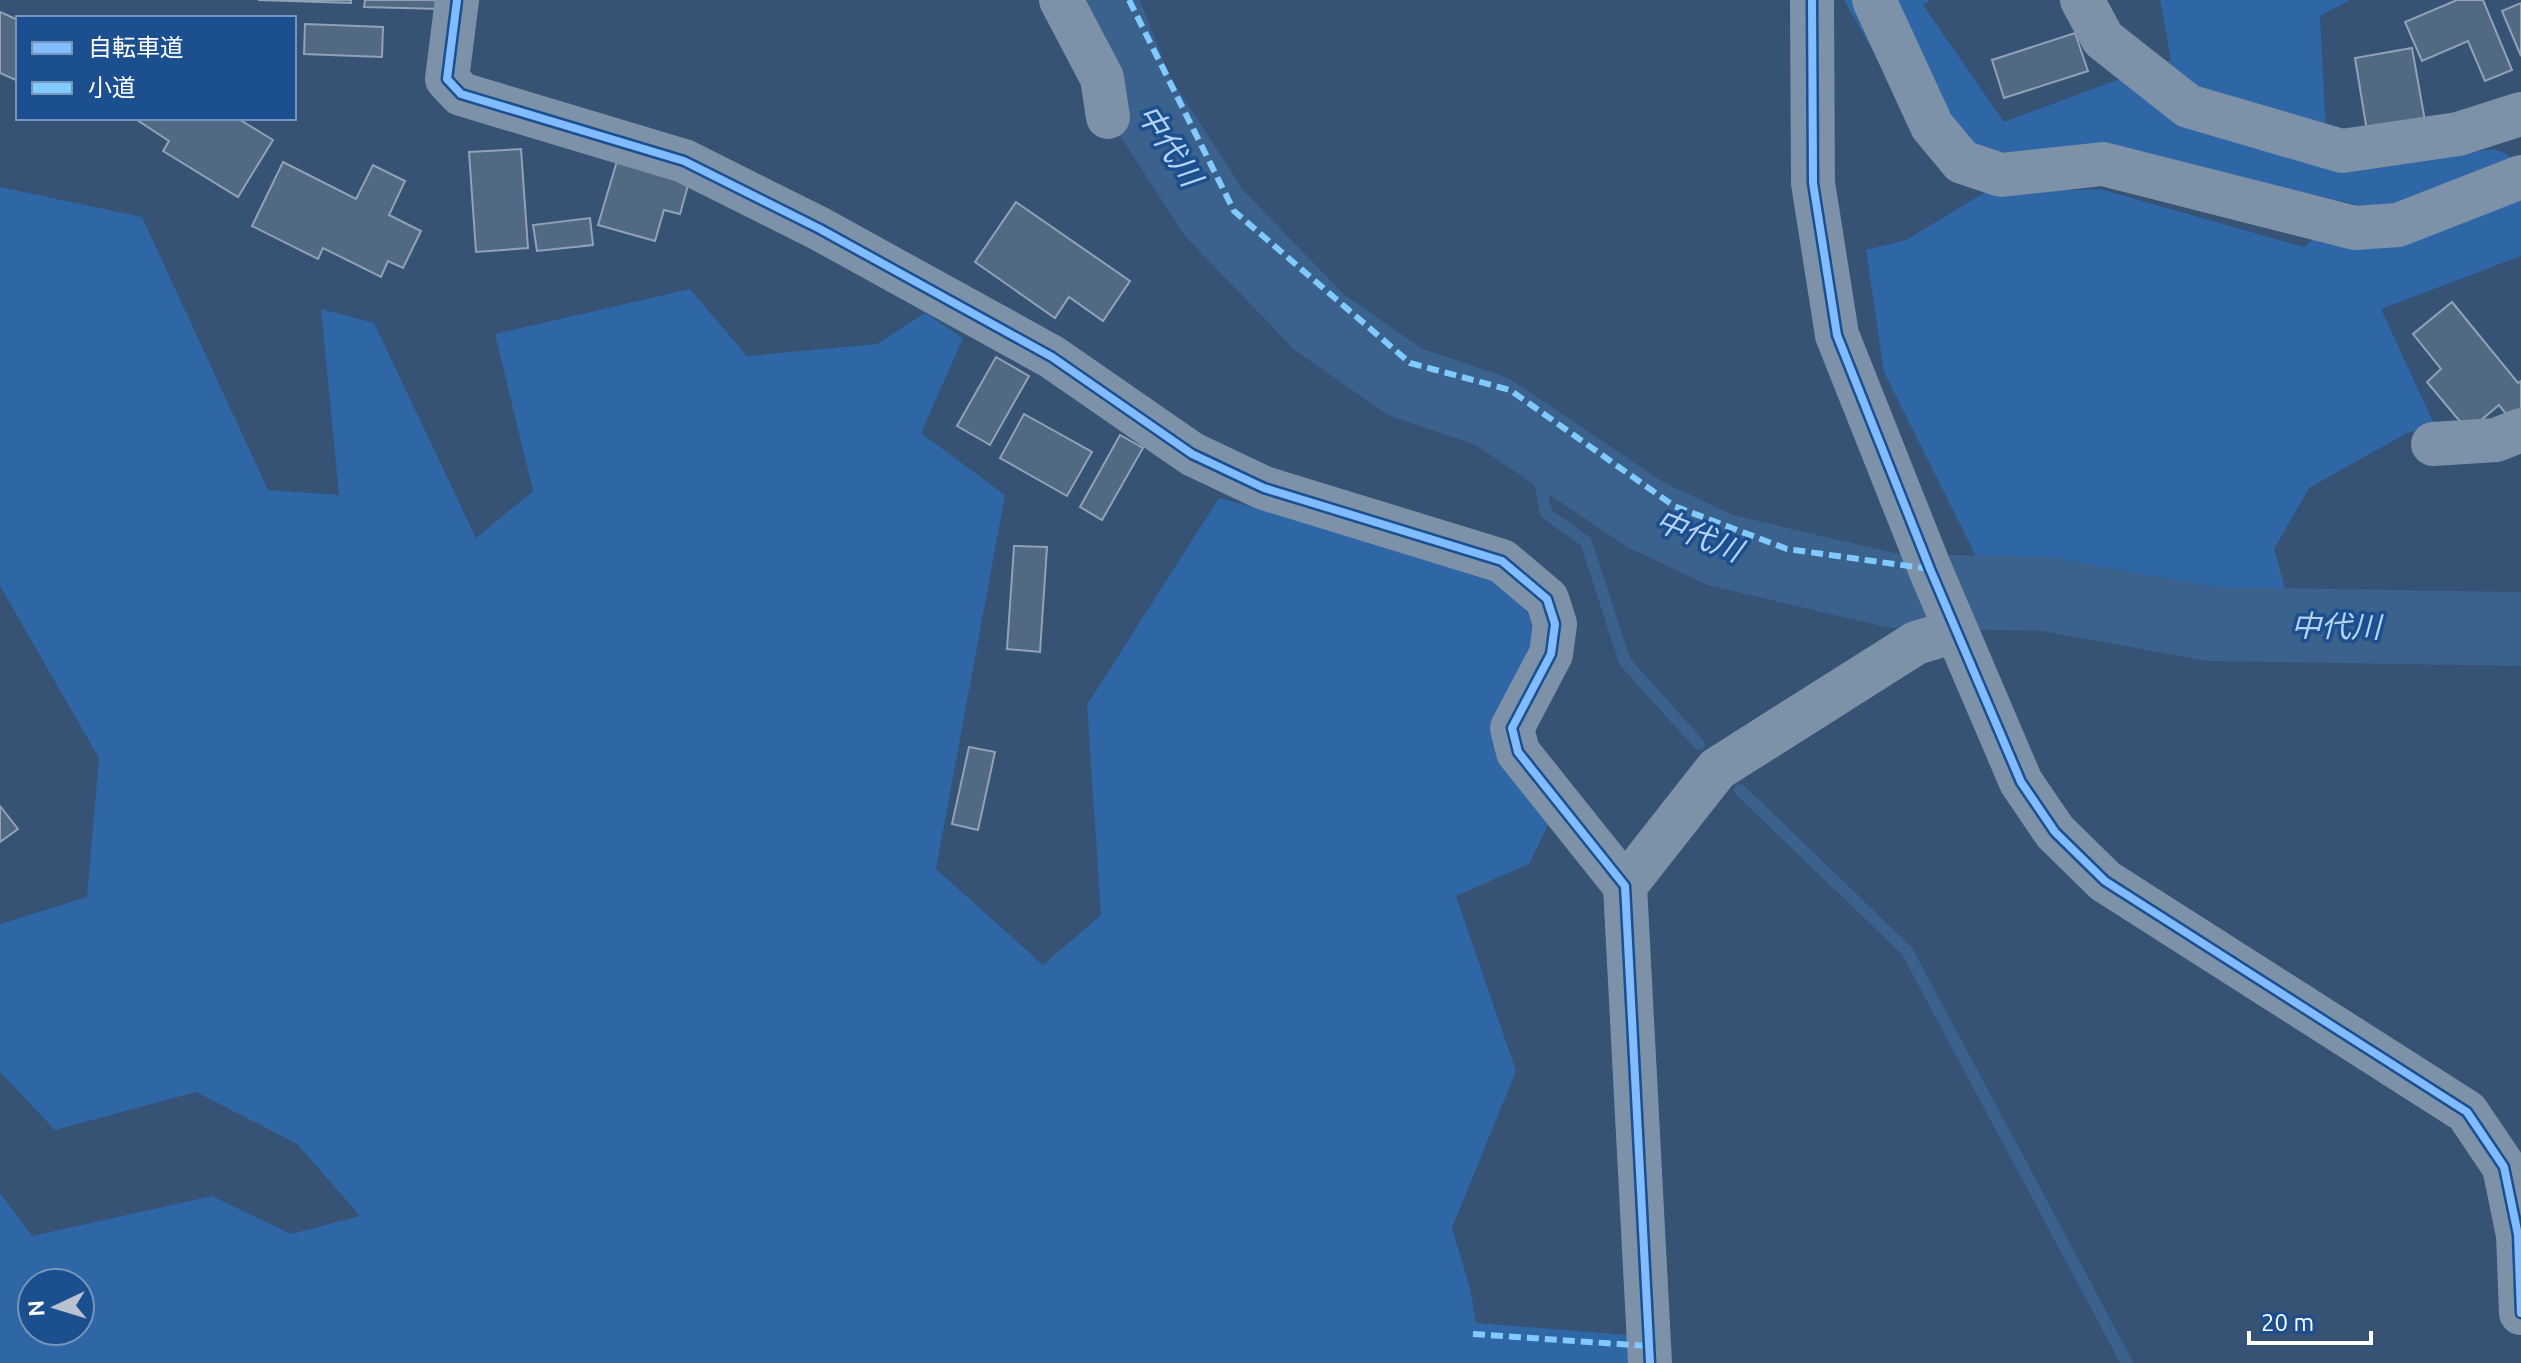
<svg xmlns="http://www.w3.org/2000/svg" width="2521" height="1363" viewBox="0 0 2521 1363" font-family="Ubuntu,'Noto Sans JP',sans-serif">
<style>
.green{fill:#2f66a5;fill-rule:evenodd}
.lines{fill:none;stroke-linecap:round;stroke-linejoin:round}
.stream{stroke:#3b618d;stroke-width:12}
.river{stroke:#3b618d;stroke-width:74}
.building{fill:#526984;stroke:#92a2b6;stroke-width:2}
.minor{stroke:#7d92a8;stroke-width:44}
.quiet{stroke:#80caff;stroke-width:6;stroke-dasharray:12 6;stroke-linecap:butt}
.cycleway-casing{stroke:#1b4f8f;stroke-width:13}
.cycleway{stroke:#80bcff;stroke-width:8}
.labels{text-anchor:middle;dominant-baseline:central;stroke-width:7;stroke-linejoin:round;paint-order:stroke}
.water-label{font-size:30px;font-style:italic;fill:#b5d3f5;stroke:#1b4f8f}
</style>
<rect width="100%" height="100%" fill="#365274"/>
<path class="green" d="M1844,0H1930L1923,5L2004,122L2171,60L2160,0H2350L2320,16L2326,132L2365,165L2495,149L2521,162V256L2381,309L2435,426L2407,433L2309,488L2274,549L2289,602L1978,560L1884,372L1866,250L1906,240L1984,193L2100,189L2304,247L2354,204L2122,152L1939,168Z
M0,187L142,217L268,490L339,495L321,309L374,323L476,538L533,491L495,334L690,289L747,356L877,344L925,313L963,338L921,433L1005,495L936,869L1043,965L1101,915L1087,705L1219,498L1513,579L1541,645L1493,737L1551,819L1529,864L1456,896L1516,1071L1452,1228L1470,1288L1476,1323L1628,1335L1630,1363H0V1193L32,1236L212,1196L291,1234L360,1216L297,1144L196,1092L55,1130L0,1072V924L87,897L99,758L0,586ZM32,1283H80V1331H32Z"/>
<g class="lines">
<path class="stream" d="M1532,440L1546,513L1586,542L1625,662L1699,744
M1740,790L1907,951L2127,1363"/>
<path class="river" d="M1100,0L1137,94L1214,213L1319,322L1405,382L1491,411L1646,515L1720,550L1894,591L2046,594L2210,624L2521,629"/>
</g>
<path class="building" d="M258,0H351V3Z
M365,0H440V9L364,7Z
M2457,0H2483L2512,70L2485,81L2468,41L2422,61L2405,22Z
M2521,3V56L2502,11Z
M0,12L18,20V81L0,73Z
M305,24L383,27L382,57L304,54Z
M2075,33L2088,71L2004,98L1992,60Z
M2412,48L2425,121L2367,131L2355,58Z
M134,118H237L273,140L238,197L163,151L169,141Z
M521,149L528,248L476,252L469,152Z
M617,161L689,182L680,214L664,210L655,241L598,225Z
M283,162L356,199L373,165L405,181L389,215L421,231L403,268L388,261L381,277L323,248L318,259L252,226Z
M1016,202L1130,281L1103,321L1069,297L1055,318L975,262Z
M590,218L593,245L537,251L533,225Z
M2452,302L2518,383L2521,381V411L2510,419L2499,405L2468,431L2427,382L2441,369L2413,334Z
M996,357L1029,376L990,445L957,426Z
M1024,414L1092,452L1067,496L1000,458Z
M1120,435L1143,448L1102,520L1080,507Z
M1014,546L1047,547L1040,652L1007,649Z
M969,747L995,752L978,830L952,824Z
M0,806L18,829L0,842Z"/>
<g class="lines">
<path class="minor" d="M457,0L447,79L461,94L684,161L820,229L1052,357L1192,454L1264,488L1502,561L1547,599L1555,624L1551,654L1512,728L1518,752L1625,886L1650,1363
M1061,0L1102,78L1108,117
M1812,0L1813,183L1837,335L1930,569L2021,782L2055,832L2105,881L2467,1112L2504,1167L2518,1235L2521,1313
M1874,0L1932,126L1962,162L2001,175L2103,164L2355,228L2398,225L2521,177
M2082,0L2103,39L2188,106L2342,151L2458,134L2521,114
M2433,444L2496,440L2521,430
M1625,886L1717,769L1916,643L1956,631"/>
<path class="quiet" d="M1129,0L1234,211L1410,363L1510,390L1674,506L1787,549L1930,569
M1473,1334L1648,1346"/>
<g class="cycleway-casing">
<path id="cycleway" d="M457,0L447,79L461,94L684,161L820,229L1052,357L1192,454L1264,488L1502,561L1547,599L1555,624L1551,654L1512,728L1518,752L1625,886L1650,1363
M1812,0L1813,183L1837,335L1930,569L2021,782L2055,832L2105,881L2467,1112L2504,1167L2518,1235L2521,1313"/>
</g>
<use href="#cycleway" class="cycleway"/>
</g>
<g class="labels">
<g class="water-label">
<text transform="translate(1170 145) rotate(57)">中代川</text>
<text transform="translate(1699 535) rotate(22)">中代川</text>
<text transform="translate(2336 626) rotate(1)">中代川</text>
</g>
</g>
<rect x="16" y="16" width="280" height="104" fill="#1b4f8f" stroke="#7695bc" stroke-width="2"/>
<rect x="32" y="42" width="40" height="12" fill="#80bcff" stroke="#7695bc" stroke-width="2"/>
<text x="88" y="56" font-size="24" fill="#ffffff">自転車道</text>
<rect x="32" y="82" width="40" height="12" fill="#80caff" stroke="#7695bc" stroke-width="2"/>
<text x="88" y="96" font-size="24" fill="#ffffff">小道</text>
<g transform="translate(56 1307) rotate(266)"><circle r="38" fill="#1b4f8f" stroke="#7695bc" stroke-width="2"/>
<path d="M0-6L14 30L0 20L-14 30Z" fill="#b9c2ce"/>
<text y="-12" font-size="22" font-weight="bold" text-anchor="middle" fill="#ffffff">N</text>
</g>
<path d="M2249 1331v12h122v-12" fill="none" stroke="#ffffff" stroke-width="4"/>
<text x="2261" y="1331" font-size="24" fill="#ffffff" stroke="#1b4f8f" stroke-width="6" paint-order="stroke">20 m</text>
</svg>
